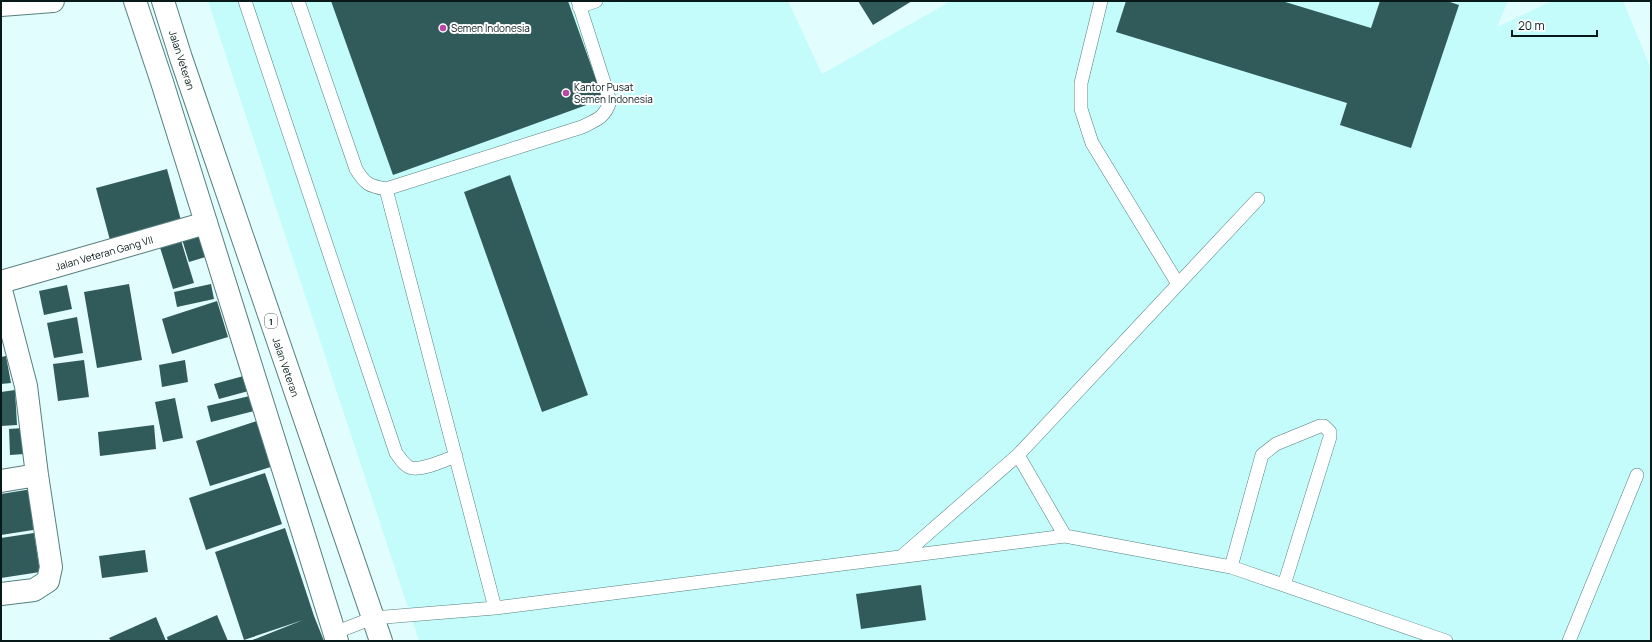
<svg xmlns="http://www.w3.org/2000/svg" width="1652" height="642" viewBox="0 0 1652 642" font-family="Manrope,sans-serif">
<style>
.built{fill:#c3fcfa}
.building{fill:#315a5a}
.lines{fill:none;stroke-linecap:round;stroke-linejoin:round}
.service-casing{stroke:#557f7e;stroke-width:14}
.minor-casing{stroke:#557f7e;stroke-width:24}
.trunk-casing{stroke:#557f7e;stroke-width:24}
.service{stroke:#fff;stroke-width:13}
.minor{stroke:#fff;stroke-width:22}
.trunk{stroke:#fff;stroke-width:22}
.poi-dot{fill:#b748a5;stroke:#fff;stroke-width:1.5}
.labels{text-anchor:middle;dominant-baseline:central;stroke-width:4;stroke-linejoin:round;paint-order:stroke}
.shield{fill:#fff;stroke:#515e5e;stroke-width:1}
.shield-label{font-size:9px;font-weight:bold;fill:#071919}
.poi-label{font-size:10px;fill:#071919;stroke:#fff;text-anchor:start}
.street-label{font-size:10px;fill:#071919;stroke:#fff}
</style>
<rect width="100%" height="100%" fill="#e2fdfd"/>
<path class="built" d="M208,1H616L617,3L622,1H788L822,74L951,1H1508L1497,27L1552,1H1623L1651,69V641H419Z"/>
<path class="building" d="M331,1H568L603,99L393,175Z
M858,1H912L873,25Z
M1126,1H1282L1371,28L1380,1H1447L1459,5L1411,148L1340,125L1347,103L1116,32Z
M167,169L182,224L111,244L96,188Z
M510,175L588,395L542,412L464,192Z
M205,229L212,255L189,262L181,236Z
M179,234L194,283L173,289L158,241Z
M129,284L142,360L97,368L84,292Z
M211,284L214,299L177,307L174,292Z
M67,285L72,309L44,315L39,291Z
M217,301L228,337L172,354L162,319Z
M77,317L83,353L54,358L47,323Z
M6,356L11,383L1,384V357Z
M84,360L89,397L58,401L53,364Z
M185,360L188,382L162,387L159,365Z
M251,374L256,389L219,399L214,384Z
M15,390L17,425L1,426V392Z
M258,394L262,409L211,422L207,406Z
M175,398L183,438L163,442L155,402Z
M266,418L280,464L210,486L196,441Z
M154,425L156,449L100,456L98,432Z
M23,428L24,454L10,455L9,429Z
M265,473L282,524L206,550L189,498Z
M32,489L33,530L1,535V494Z
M285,528L314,616L324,641H250L303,620L244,640L215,552Z
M34,533L40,572L1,578V538Z
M145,550L148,572L102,578L99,556Z
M921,585L926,620L861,629L856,594Z
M217,615L228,641H168L167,637Z
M156,617L166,641H111L109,638Z"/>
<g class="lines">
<g class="service-casing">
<path id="service" d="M245,1L396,453C400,458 403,464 409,467C419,472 445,460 456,456
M298,1L356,169C365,184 369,186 386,189L582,127C596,120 605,118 610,101L578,1
M1101,1L1081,83V109L1092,143L1178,284
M579,7L596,1
M386,189L495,608
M1018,455L1065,536
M901,557L1018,455L1258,199
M1231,567L1262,455L1276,444L1320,426H1324L1330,432V437L1284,585
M334,633L373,618L495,608L1065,536L1231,567L1446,641
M1569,641L1637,475"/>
</g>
<g class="minor-casing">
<path id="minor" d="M1,5L53,1
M1,282L206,223
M1,290L26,386L37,475L51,567L48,581L34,590L1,594
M1,481L37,475"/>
</g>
<g class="trunk-casing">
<path id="trunk" d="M135,1L162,82L337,641
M163,1L181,58L381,641"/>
</g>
<use href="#service" class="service"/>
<use href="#minor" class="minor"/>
<use href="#trunk" class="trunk"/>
</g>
<g class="poi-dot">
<circle cx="443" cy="28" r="4"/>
<circle cx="566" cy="93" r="4"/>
</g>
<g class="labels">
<rect class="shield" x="265" y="314" width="12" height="14" rx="3"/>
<g class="shield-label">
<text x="271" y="321">1</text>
</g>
<g class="poi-label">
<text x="451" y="28">Semen Indonesia</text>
<text x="574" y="87">Kantor Pusat<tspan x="574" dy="12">Semen Indonesia</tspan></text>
</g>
<g class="street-label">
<text transform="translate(182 60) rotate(72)">Jalan Veteran</text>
<text transform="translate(104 253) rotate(-16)">Jalan Veteran Gang VII</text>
<text transform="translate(286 367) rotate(71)">Jalan Veteran</text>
</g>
</g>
<rect width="1652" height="642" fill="none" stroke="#071919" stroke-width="4"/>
<path d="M1512 30v6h85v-6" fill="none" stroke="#071919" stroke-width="2"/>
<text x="1518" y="30" font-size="12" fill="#071919" stroke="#ffffff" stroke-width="3" paint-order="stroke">20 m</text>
</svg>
